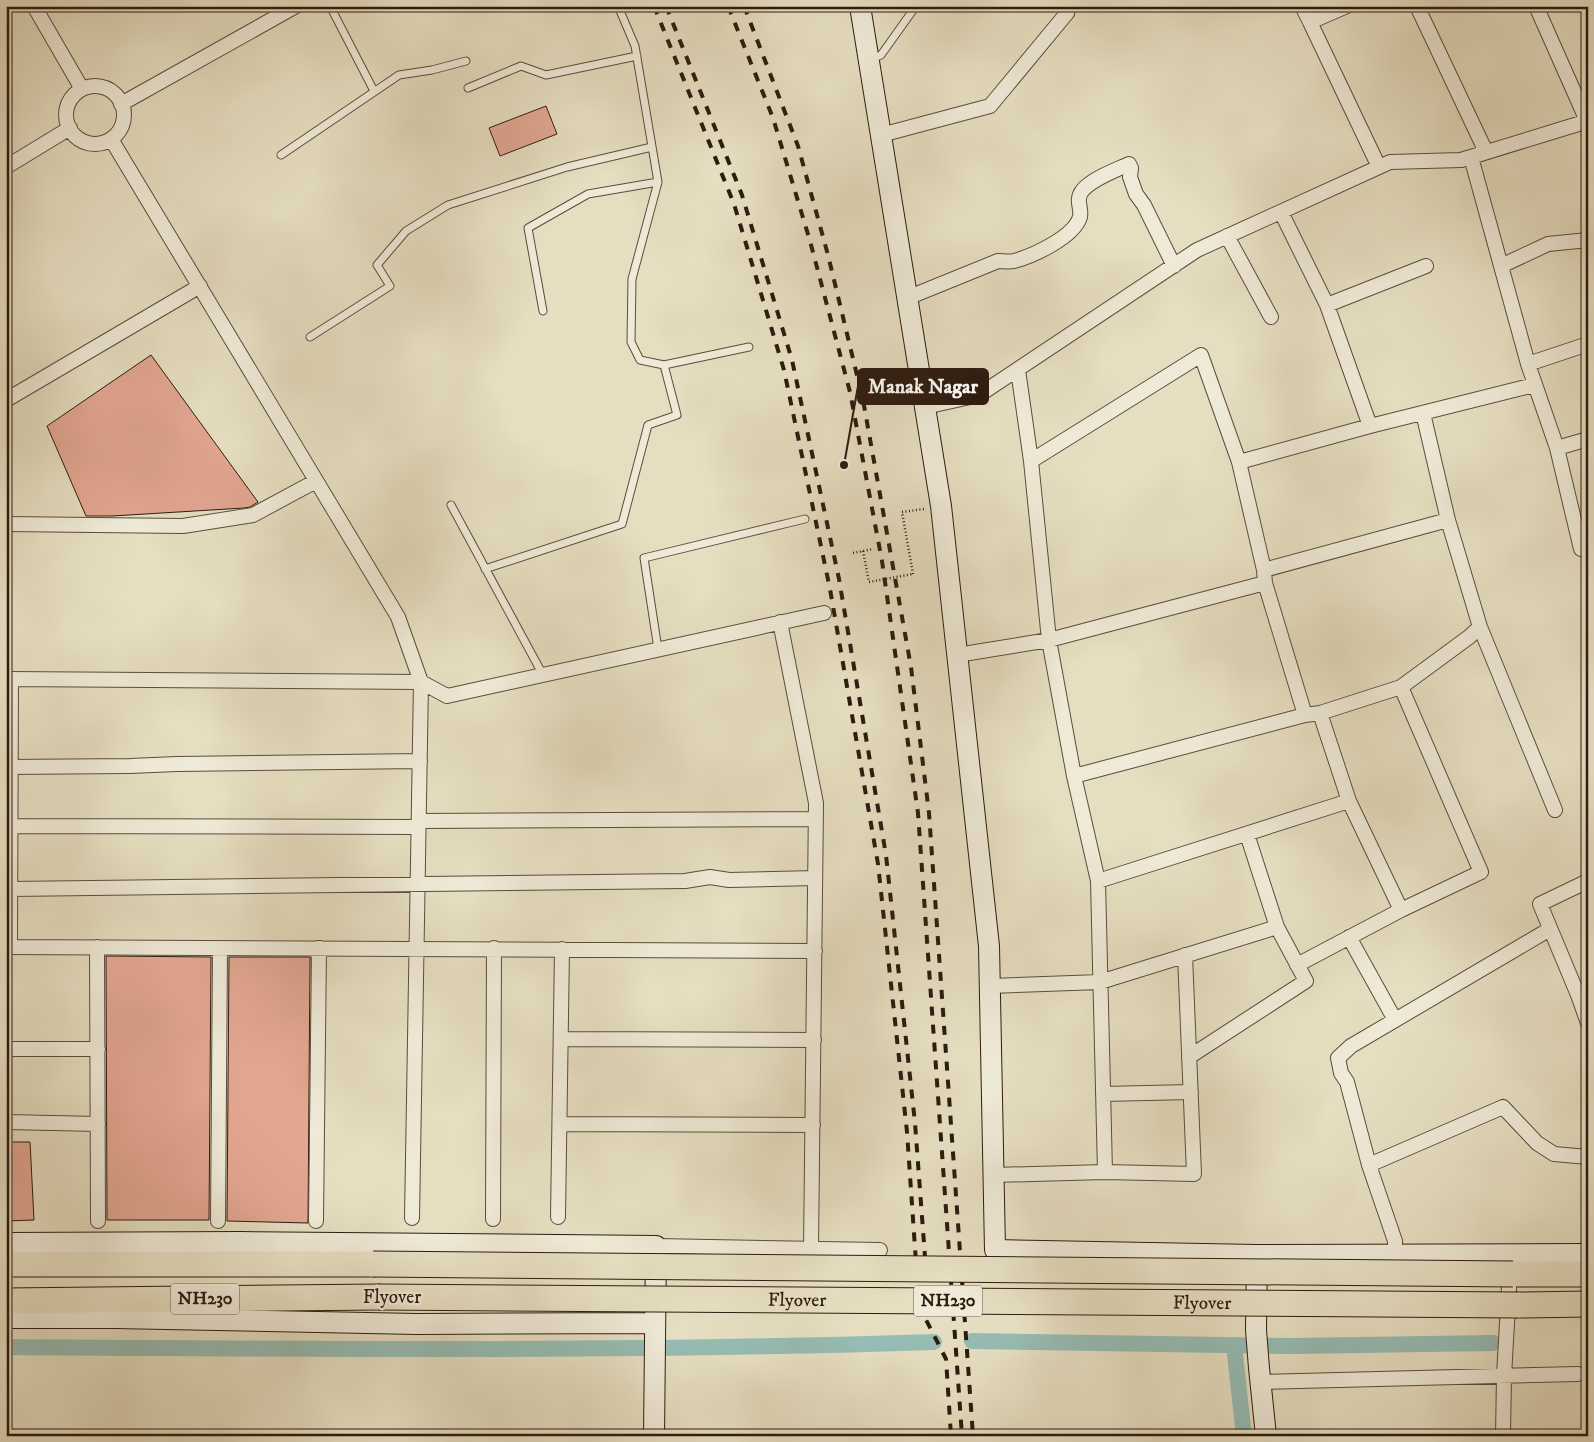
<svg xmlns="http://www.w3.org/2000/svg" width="1594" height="1442" viewBox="0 0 1594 1442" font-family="'IM FELL DW Pica',serif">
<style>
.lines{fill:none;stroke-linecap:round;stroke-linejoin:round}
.canal{stroke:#96bcb3;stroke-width:16}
.building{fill:#e2a691;stroke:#2d1b10}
.lane-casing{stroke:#5b4c3c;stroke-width:9}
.street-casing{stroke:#5b4c3c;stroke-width:16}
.secondary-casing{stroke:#2d1b10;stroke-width:22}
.highway-casing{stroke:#2d1b10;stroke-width:27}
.path{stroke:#2d1b10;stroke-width:2.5;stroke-dasharray:1 2.5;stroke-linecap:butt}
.lane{stroke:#efead7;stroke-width:7}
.street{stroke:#efead7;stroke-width:14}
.secondary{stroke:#efead7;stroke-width:20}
.highway{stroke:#e6dec1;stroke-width:25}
.rail{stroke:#2d1b10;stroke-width:4;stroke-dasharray:9 9;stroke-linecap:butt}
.highway-bridge-casing{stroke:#2d1b10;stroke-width:27;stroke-linecap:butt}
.path-bridge{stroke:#2d1b10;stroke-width:2.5;stroke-dasharray:1 2.5;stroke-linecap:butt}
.highway-bridge{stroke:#e6dec1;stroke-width:25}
.labels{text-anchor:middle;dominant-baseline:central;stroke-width:4.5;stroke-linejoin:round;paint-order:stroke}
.shield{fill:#efead7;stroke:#67594c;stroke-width:1}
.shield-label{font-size:18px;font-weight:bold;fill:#2d1b10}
.street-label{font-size:19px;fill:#2d1b10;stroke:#efead7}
.leader{fill:none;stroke:#2d1b10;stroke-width:2}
.callout-dot{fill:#2d1b10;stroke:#efead7;stroke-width:2}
.callout{fill:#2d1b10;stroke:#2d1b10;stroke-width:2}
.callout-label{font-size:20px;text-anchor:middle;font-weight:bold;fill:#fff}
</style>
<rect width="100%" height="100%" fill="#e6dec1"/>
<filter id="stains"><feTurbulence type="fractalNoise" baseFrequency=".004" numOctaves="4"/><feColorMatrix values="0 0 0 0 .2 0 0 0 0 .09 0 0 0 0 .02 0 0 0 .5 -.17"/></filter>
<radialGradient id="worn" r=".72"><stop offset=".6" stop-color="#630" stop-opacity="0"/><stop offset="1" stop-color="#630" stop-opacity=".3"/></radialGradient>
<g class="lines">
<path class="canal" d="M972,1341L1294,1346L1493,1343
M1234,1345L1244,1436
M6,1347C316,1349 625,1352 934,1342"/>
</g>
<path class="building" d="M546,106L557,134L500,156L489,128Z
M151,355L258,502L250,507L244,508L112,516H86L47,426Z
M106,956L211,957L209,1220H107Z
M229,957H310L308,1223L227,1221Z
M6,1142H30L34,1220L6,1221Z"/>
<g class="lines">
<g class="lane-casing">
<path id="lane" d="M330,6L374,91
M618,6L635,46L658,182L632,279L631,342L640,360L664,365L749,347
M872,59L881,55L916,6
M468,88L521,66L546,75L637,56
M281,155L399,75L432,70L466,61
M543,311L528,228L588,194L658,182
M310,337L390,286L377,265L406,231L448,205L567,167L652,147
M451,505L543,675
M485,569L622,524L648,425L677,415L664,365
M658,649L644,558L805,519"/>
</g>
<g class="street-casing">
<path id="street" d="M34,6L82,89
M1302,6L1310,22
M1347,6L1310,22L1379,167
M1417,6L1486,152
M1536,6L1587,121
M66 115a29 29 0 1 1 58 0a29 29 0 1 1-58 0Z
M121,104L296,6
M881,135L990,106L1067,13L1063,6
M111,139L398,617L421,682L412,1218
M1471,157L1528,364L1588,344
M6,167L70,128
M1281,212L1327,305L1426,266
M1227,236L1271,317
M1501,266L1548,244L1588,240
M907,298L998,261C1003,261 1009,262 1014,261C1033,256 1074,237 1080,217C1082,207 1075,201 1082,191C1091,179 1116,170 1129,164L1131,168L1130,177L1136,194L1144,205L1174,266
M1327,305L1370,426
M1528,364L1557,448L1588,439
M1018,370L1031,461L1049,640L1074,776L1305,715L1320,713L1401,687L1469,637L1480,627L1448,520L1423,413
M6,400L200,286
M925,407L979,395L1197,250L1390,162L1461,160L1588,121
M1557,448L1581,549L1588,546
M1239,462L1370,426L1534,385
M6,524L183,526L253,515L316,481
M1264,570L1448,520
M1265,583L1305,715
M780,622L816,803L811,1249
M1480,627L1555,810
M957,655L1049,640L1265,583L1264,570L1239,462L1201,355L1031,461
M6,679L421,682L447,696L824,613
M6,767L130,766L177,764L420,761
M1074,776L1098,881L1349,801L1320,713
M419,821L816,819
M6,826L419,827
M1098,881L1105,1172
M1588,881L1540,904L1578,995L1588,1023
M10,889L685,881L710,877L729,880L815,878
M1401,910L1481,872L1401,687
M1349,937L1395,1020
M6,947L815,951
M10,947L11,679
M97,947L98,1221
M1297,965L1401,910L1349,801
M989,986L1100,982L1277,927L1247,834
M561,1039L814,1040
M6,1049H98
M1189,1057L1306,981L1277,927
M1103,1094L1191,1092
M6,1122L98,1124
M560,1124L813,1125
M1369,1165L1503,1107L1537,1143L1554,1154L1588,1157
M994,1175L1105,1172L1194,1174L1185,955
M558,1217L562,949
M493,1219L494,948
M218,1221L220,948
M316,1221L319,948
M656,1246L880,1250
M1395,1254V1241L1369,1165L1347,1082L1341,1073L1338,1058L1351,1046L1550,929
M1261,1382L1578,1374
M1503,1436L1504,1376L1510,1270"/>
</g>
<g class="secondary-casing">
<path id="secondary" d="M860,6L941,506L989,946L995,1250L1257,1255L1588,1254
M6,1243L241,1242L656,1246L654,1436
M1257,1257L1256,1330L1259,1368L1266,1436
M6,1318H115L417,1324L655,1323"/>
</g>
<g class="highway-casing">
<path id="highway" d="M6,1264H373
M1513,1274H1588
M6,1301L378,1297
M1518,1305L1588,1304"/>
</g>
<path class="path" d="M863,551L869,582
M853,553L873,549
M913,574L902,512L924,509"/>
<use href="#lane" class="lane"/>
<use href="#street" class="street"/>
<use href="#secondary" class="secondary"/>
<use href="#highway" class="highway"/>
<path class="rail" d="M654,6L734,204L784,370L830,589L878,864L907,1132L919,1306L946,1359L951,1436
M666,6L742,195L792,360L839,579L886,855L915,1123L928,1297
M728,6L773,118L810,241L850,392L882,561L918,813L962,1436
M744,6L798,146L828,255L863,400L911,667L929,813L973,1436"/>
<g class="highway-bridge-casing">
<g id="highway-bridge">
<path d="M373,1264L1513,1274"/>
<path id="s1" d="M378,1297L1518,1305"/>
</g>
</g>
<path class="path-bridge" d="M869,582L913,574"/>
<use href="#highway-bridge" class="highway-bridge"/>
</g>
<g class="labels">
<g class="shield">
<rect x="171" y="1283.5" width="68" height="31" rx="4"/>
<rect x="914" y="1285.5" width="68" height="31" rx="4"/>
</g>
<g class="shield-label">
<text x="205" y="1299">NH230</text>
<text x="948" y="1301">NH230</text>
</g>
<g class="street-label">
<text x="392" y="1297">Flyover</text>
<text stroke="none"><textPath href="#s1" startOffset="419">Flyover</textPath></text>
<text stroke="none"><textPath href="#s1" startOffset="824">Flyover</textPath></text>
</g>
</g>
<path class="leader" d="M844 465L858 386"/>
<circle class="callout-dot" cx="844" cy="465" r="5"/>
<rect class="callout" x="858" y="369" width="130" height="35" rx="5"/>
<g class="callout-label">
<text x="923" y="393">Manak Nagar</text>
</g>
<rect width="1594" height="1442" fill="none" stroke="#e6dec1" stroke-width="25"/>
<rect x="8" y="8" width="1579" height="1427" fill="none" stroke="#2d1b10" stroke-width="2.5"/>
<rect x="12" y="12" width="1569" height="1417" fill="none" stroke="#2d1b10"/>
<rect width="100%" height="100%" filter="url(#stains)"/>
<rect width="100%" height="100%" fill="url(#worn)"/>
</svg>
